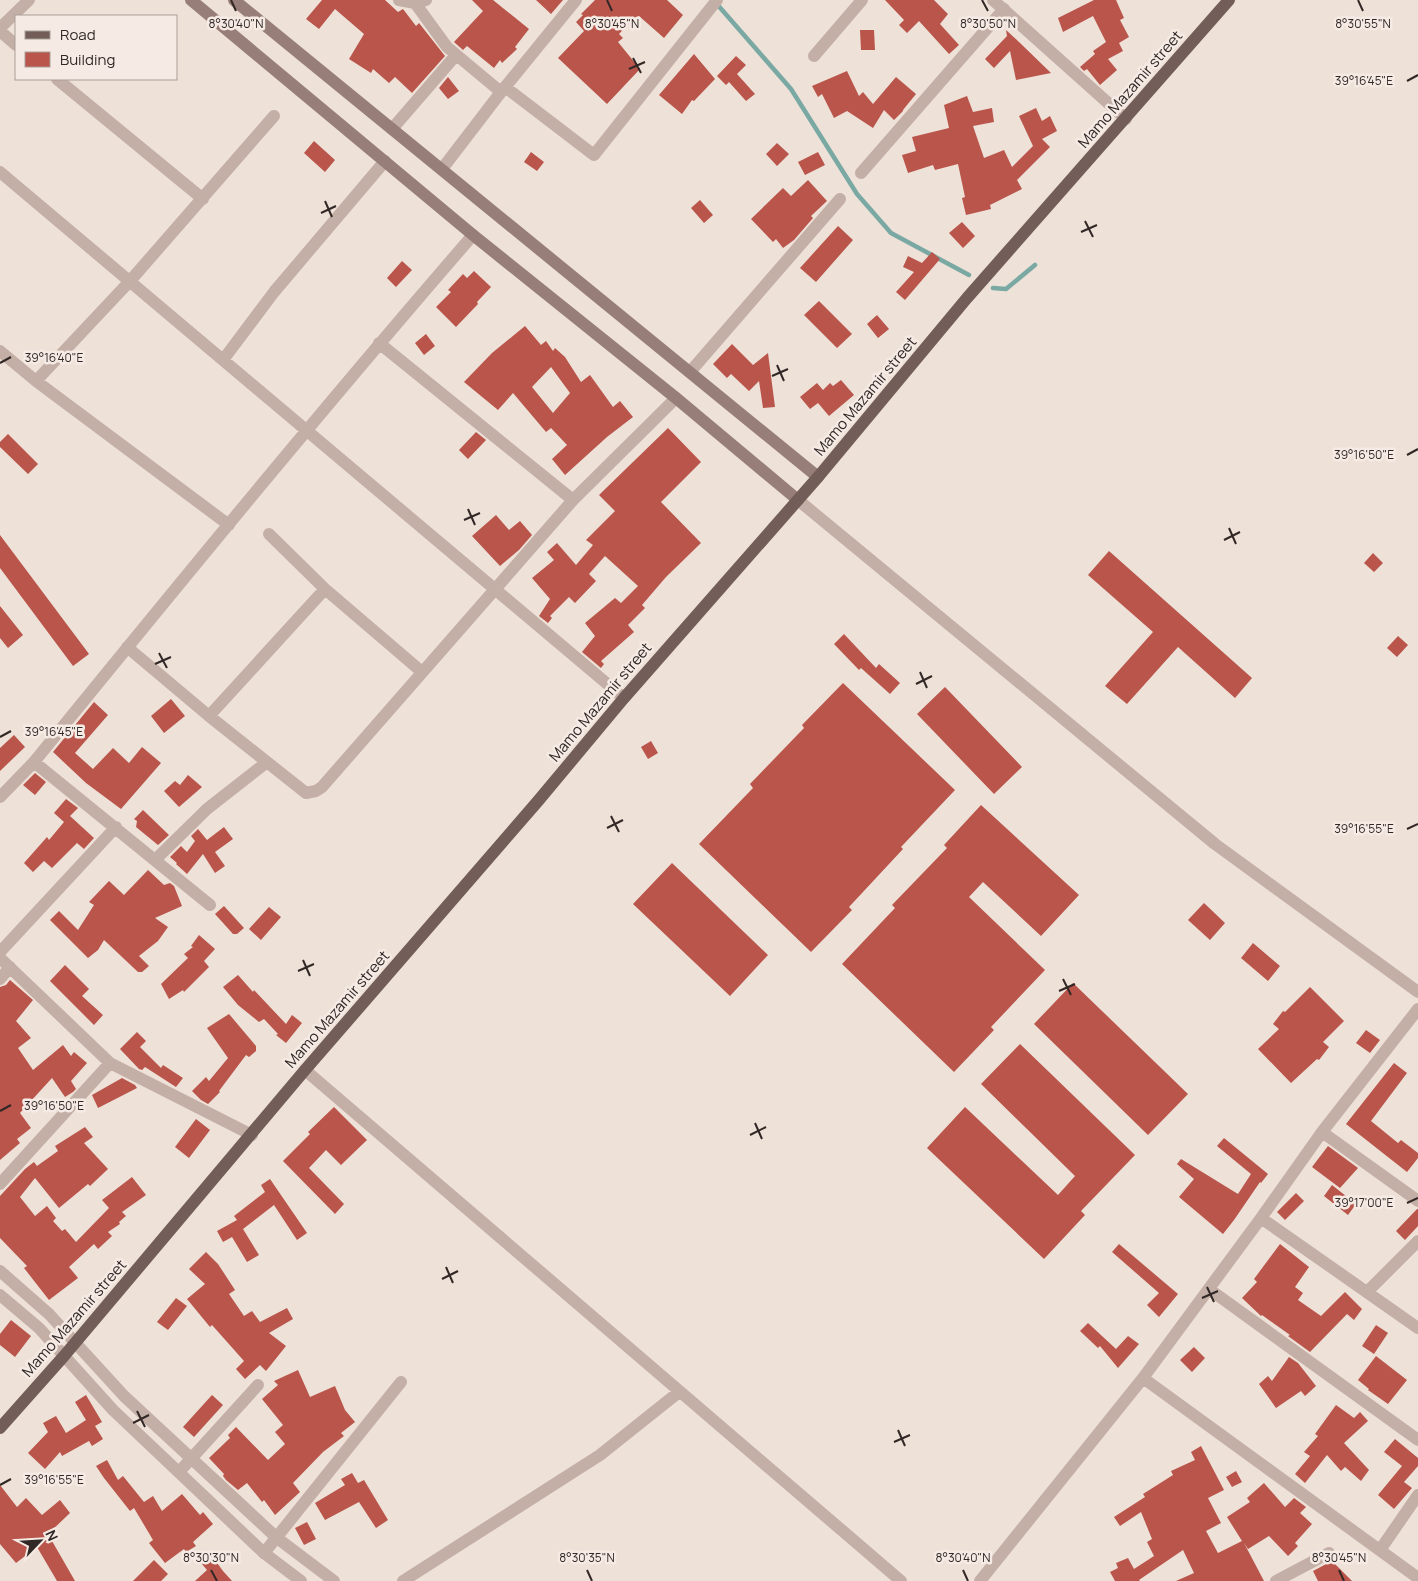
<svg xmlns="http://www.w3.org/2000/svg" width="1418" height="1581" viewBox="0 0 1418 1581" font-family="Manrope,sans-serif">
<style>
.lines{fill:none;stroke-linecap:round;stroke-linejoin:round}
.stream{stroke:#7aa8a3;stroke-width:4.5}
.building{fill:#b9554b;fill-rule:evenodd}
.minor{stroke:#c4afa6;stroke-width:12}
.tertiary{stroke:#c4afa6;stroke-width:12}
.secondary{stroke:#987e78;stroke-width:12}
.primary{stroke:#725d58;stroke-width:12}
.ticks{fill:none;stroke:#312826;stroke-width:2}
.labels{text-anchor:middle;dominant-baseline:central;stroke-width:5;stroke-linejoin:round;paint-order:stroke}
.street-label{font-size:15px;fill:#312826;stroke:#f6ebe4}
.ticks-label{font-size:12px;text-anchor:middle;fill:#312826;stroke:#f6ebe4;stroke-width:5;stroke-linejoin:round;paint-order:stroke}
</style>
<rect width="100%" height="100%" fill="#eee1d8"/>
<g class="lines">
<path class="stream" d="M716,3L791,89L857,194L891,233L969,275
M993,288L1006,289L1035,265"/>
</g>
<path class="building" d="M322,0H385L398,12L403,9L416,26L419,23L445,56L412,93L395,77L389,83L373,69L371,73L349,59L364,34L335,9L319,29L306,19Z
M472,0H493L529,29L515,47L517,49L502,63L500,60L494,68L467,46L463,50L454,42L483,11Z
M536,0H563L551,14Z
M595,0H667L683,15L664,38L639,16L636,18L635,17L619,34L623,38L618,42L640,69L607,104L558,58L584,31L576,22L583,15L581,14Z
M885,0H934L948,14L940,24L959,45L949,54L919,21L907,33L899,25L904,20Z
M1094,0H1116L1124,18L1120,20L1129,37L1119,43L1123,51L1108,59L1117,70L1100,85L1087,69L1084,71L1080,67L1095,54L1093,51L1106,42L1093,16L1063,32L1058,18Z
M860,30H874L875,50H861Z
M1006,30L1019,42L1051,73L1016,80L1010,51L994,68L985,59L1007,36Z
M694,54L715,79L694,101L692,100L682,114L659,95Z
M736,56L746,65L737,74L755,94L746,101L729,82L726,85L717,76Z
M847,71L859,96L863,92L873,104L896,77L916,94L903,110V111L894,120L884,110L873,128L847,111L834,118L822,94L818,97L812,86Z
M448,77L459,91L448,99L439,88Z
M967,96L973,112L992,108L994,122L973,126L984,158L1004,150L1012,167L1033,146L1019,116L1036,108L1042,121L1050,116L1057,131L1042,139L1050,147L1017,180L1022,189L990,205L991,209L966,215L962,198L965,197L958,164L935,170L933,165L908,173L902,155L916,151L912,137L949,128L944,105Z
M314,141L335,160L325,172L304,153Z
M777,143L789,154L777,166L766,154Z
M531,152L544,162L537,171L524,162Z
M818,152L825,165L805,175L798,162Z
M808,180L827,201L811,216L813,218L794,240L783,248L776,239L773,242L751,219L783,188L791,196Z
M700,200L713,215L704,223L691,208Z
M962,222L975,236L963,248L949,233Z
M838,226L853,240L816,282L800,268Z
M932,252L940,259L905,300L896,292L914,272L903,267L908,256L922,263Z
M402,261L412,270L396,287L387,278Z
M474,271L491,287L477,302L478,304L456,327L436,307L451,292L448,290L463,274L467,278Z
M819,301L852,334L837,348L804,315Z
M877,315L889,329L878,338L867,324Z
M525,326L541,345L546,341L553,351L555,348L565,357L581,382L590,375L613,407L620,401L633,417L607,437L565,475L552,459L567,445L551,428L546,432L513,393L498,410L464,382L492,353ZM551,367L570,393L553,413L532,387Z
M426,334L435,346L424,355L415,343Z
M732,344L753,365L768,353L775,407L763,408L759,381L749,391L731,374L727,378L713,364Z
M841,380L854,395L829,416L818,403L810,409L800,397L817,383L823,390L830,383L833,386Z
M668,428L701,462L661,502L701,543L666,577L642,605L645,608L628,625L634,632L601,661L604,664L601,668L582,652L595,636L585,623L615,598L621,603L638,586L605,556L589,574L596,581L575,603L569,597L550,616L552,618L548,623L539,616L550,599L532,578L554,560L547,552L557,543L576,565L593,545L586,540L615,511L599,495Z
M476,432L486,440L468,459L459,450Z
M8,434L38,464L28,474L0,447V442Z
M496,515L509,530L520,521L532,535L519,550L500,566L472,536Z
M0,535L89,654L73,666L0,568Z
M1109,551L1252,678L1235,698L1178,647L1127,704L1105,686L1153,632L1088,575Z
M1373,553L1383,563L1374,572L1364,563Z
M0,606L23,635L8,648L0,638Z
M844,634L876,668L879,664L900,683L890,694L861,668L859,670L834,644Z
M1398,636L1408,645L1397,657L1387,648Z
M843,683L955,790L901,847L903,849L849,907L852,910L811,952L699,844L753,788L750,784L804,728L802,725Z
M945,687L1022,767L994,794L917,714Z
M171,699L185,716L164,733L151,716Z
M94,702L108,715L75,753L93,769L113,748L129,763L142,747L161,763L121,809L86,783L53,752Z
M14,735L25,747L0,771V748Z
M651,741L658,753L648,759L641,747Z
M35,773L46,782L35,795L23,785Z
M188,775L202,787L179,807L164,791L175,781L180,785Z
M66,799L78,808L70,816L94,838L84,849L77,843L52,868L44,861L33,872L24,863L47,837L49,840L64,822L54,813Z
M981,805L1079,895L1041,936L983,882L969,897L1045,970L991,1027L994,1030L954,1072L842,964L895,908L892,905L947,848L944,845Z
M143,810L169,835L158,845L136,827L137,821L134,819Z
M224,827L233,839L215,852L225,866L215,873L203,854L187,874L176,864L177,863L170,857L181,846L187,852L195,841L191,836L198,829L207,840Z
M672,863L768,955L730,996L633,904Z
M148,870L164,885L170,883L174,886L182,906L155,918L168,927L158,941L139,956L149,966L142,972H138L104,940L98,950L88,958L50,920L59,911L78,930L94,905L89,902L109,881L124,895Z
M1204,903L1225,923L1210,940L1188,920Z
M224,906L244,928L237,934H233L215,914Z
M269,907L281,917L261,940L249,929Z
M199,935L215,949L204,961L209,967L184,992L183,990L169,999L161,984L188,958L184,954L193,947L191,946Z
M1253,943L1280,966L1268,981L1241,958Z
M65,965L89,989L82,996L103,1015L94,1025L50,981Z
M238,975L253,992L254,990L286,1024L292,1015L302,1023L286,1043L276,1035L278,1034L264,1019L259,1022L238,1005L223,987Z
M10,980L33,1000L16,1021L31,1038L18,1048L33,1070L63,1045L71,1056L74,1052L87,1063L71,1081L76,1089L73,1092L65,1097L52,1078L20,1113L31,1128L17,1139L20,1143L0,1160V987L6,985Z
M1073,983L1188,1094L1148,1135L1034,1024Z
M1310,987L1344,1021L1323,1042L1329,1047L1319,1060L1317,1059L1291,1083L1258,1049L1279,1029L1273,1024L1283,1011L1285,1012Z
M229,1014L256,1046V1051L249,1057L246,1055L219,1091L220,1092L208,1104L201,1100L192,1091L206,1077L209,1081L228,1058L207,1028Z
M1366,1030L1380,1040L1370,1053L1356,1043Z
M137,1032L146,1041L140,1047L161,1068L163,1065L183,1078L176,1087L145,1067L142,1070L139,1069L120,1049Z
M1020,1044L1135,1155L1081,1211L1085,1215L1044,1259L927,1148L965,1107L1058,1195L1075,1176L981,1084Z
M1394,1063L1407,1073L1371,1121L1398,1143L1401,1140L1418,1153V1158L1407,1172L1346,1124Z
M122,1078L135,1085L137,1088L98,1108L92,1095Z
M334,1107L367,1140L341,1165L326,1150L309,1168L344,1204L335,1214L283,1161L310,1134L308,1132Z
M196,1119L210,1130L189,1158L175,1147Z
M85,1127L93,1137L84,1143L108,1169L90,1186L88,1184L59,1208L35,1178L20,1197L35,1216L47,1206L56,1218L53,1221L62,1231L65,1229L76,1242L109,1208L102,1200L132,1177L146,1195L122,1212L126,1216L119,1222L120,1224L108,1232L112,1236L98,1249L94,1244L69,1267L78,1278L49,1300L24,1268L27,1266L0,1238V1196L25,1169L34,1162L37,1166L58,1151L55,1146Z
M1224,1138L1268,1174L1261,1183L1260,1182L1234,1220L1223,1234L1179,1197L1194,1179L1177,1164L1181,1159L1238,1194L1251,1174L1217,1146Z
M1328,1146L1358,1168L1340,1188L1312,1167Z
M270,1179L307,1233L297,1240L274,1205L243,1229L259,1255L247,1262L232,1237L223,1242L217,1231L237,1220L234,1216L265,1192L261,1185Z
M1332,1185L1356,1204L1348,1215L1324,1196Z
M1296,1193L1304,1201L1285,1220L1277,1212Z
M1417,1209H1418V1226L1405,1240L1396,1231Z
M1119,1244L1178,1294L1159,1317L1147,1305L1159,1293L1112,1252Z
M1280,1244L1309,1267L1295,1287L1303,1293L1298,1300L1321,1316L1345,1292L1362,1309L1354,1320L1347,1314L1310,1352L1288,1336L1290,1335L1262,1315L1261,1316L1242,1298L1257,1282L1254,1279Z
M206,1252L218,1264L235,1290L229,1294L244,1316L252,1311L260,1322L287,1308L293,1319L269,1333L286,1346L266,1371L260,1365L245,1379L236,1369L244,1361L212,1325L210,1327L187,1299L205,1284L189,1269Z
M176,1298L187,1306L168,1330L157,1322Z
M11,1320L31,1336L15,1357L0,1345V1334Z
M1088,1323L1116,1349L1128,1336L1139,1344L1118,1368L1100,1346L1098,1348L1080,1331Z
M1376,1325L1388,1333L1374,1354L1362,1346Z
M1194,1347L1205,1358L1192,1372L1180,1360Z
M1376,1356L1407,1380L1388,1404L1368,1390L1369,1389L1358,1380Z
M1289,1357L1298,1363L1316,1386L1305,1396L1301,1391L1276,1408L1259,1384L1268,1376L1272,1381Z
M298,1370L310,1397L335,1386L345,1410L355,1422L341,1433L344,1436L323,1452L293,1483L300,1492L275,1515L264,1500L262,1502L247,1483L238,1490L226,1480L223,1476L224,1474L209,1458L230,1438L228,1435L236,1427L268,1460L285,1444L275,1432L283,1425L262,1399L278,1385L274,1381Z
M86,1395L102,1422L95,1426L103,1439L92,1446L89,1441L62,1456L60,1452L45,1469L28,1453L48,1432L43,1423L56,1416L66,1433L86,1420L75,1402Z
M212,1395L223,1405L194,1437L183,1427Z
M1336,1405L1354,1418L1360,1412L1368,1421L1344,1443L1369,1470L1361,1481L1345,1467L1341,1471L1327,1455L1305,1483L1295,1474L1310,1456L1304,1452L1318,1436L1315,1434Z
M1395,1439L1418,1458V1466L1404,1482L1412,1488L1394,1509L1378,1495L1402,1466L1384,1452Z
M1201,1446L1224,1490L1208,1498L1221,1523L1206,1531L1218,1553L1242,1541L1227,1517L1250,1502L1247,1498L1264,1483L1285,1507L1294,1498L1306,1507L1300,1513L1312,1524L1295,1543L1298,1546L1288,1556L1269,1536L1248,1549L1244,1543L1264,1581H1176L1194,1573L1183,1550L1139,1580L1140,1581H1115L1110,1572L1118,1568L1116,1563L1128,1558L1134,1569L1154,1556L1147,1542L1152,1539L1141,1512L1120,1526L1114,1517L1145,1497L1143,1494L1173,1475L1171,1471L1195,1460L1191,1452Z
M107,1460L118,1480L123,1476L144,1502L153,1496L162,1511L182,1494L200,1515L203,1512L213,1524L193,1542L196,1546L186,1552L184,1549L165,1563L149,1543L153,1540L134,1508L130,1511L104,1478L96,1466Z
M1236,1471L1242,1482L1232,1487L1226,1477Z
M352,1473L358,1483L364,1480L388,1520L376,1528L359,1502L325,1520L315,1503L345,1485L341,1479Z
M0,1485L17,1507L26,1498L42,1515L60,1500L70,1513L48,1534L75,1581H57L37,1547L16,1563L0,1544Z
M307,1522L316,1539L304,1545L295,1528Z
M212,1556L223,1571L232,1581H195L207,1570L202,1564Z
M154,1560L168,1574L161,1581H133Z
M1332,1561L1352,1581H1318L1313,1571Z"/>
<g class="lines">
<path class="minor" d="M399,0L415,3L426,0
M415,3L447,47L501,92
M0,28L29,0
M0,31L16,45
M814,56L862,0
M57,79L203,199
M505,87L594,155L717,0
M392,129L456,55
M442,169L501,92L576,0
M0,172L624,698
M861,173L1004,9
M379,343L573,500
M0,351L36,381L229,525
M223,360L274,292L385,161
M690,372L840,199
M36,381L130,281L274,116
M269,534L325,589L422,672
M127,647L209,716L306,793L316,791L322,787L573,500L676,398
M209,716L325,589
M34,762L210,905
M0,797L34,762C178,585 323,408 473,235
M155,860L207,809L267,762
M0,952L116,827
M0,958L110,1063L252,1135
M0,979L10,967
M305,1070L901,1581
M1322,1132L1418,1201
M0,1184L110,1063
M1261,1218L1418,1328
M1209,1289L1418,1440
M1367,1292L1418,1241
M1143,1378L1418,1578
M179,1472L258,1385
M1380,1550L1418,1495
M264,1553L401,1382
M403,1581L600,1455L679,1392
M980,1581L1143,1378L1261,1218L1322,1132L1418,1009
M1276,1581L1329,1553"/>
<path class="tertiary" d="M993,0L1126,119
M798,500L1215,844L1418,992
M0,1271L49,1314L124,1396L277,1538L334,1581
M0,1295L39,1328L113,1410L264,1553L301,1581"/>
<path class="secondary" d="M191,0L473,235L676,398L798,500
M234,0L818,477"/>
<path class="primary" d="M0,1428L64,1356L305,1070L538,801L624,698L818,477L967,298L1229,0"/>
</g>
<path class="ticks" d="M231,0L236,11M607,0L612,11M982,0L988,11M1358,0L1363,11M633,58L641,73M629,69L645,62M1407,81L1418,75M325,201L332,217M321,213L336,206M1085,221L1093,237M1081,232L1097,225M0,363L11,357M777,365L784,381M772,376L788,369M1407,455L1418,449M468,509L475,525M464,520L480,513M1229,528L1236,544M1224,540L1240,532M159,653L167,668M155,664L171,657M920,672L927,688M916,684L932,676M0,737L11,731M611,816L619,832M607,828L623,820M1407,829L1418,824M303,960L310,976M298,971L314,964M1063,979L1071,995M1059,991L1075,984M0,1111L11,1105M755,1123L762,1139M750,1135L766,1127M1407,1203L1418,1198M446,1267L453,1283M442,1279L458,1271M1207,1287L1214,1302M1202,1298L1218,1291M137,1411L145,1427M133,1423L149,1415M898,1430L905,1446M894,1442L910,1435M0,1485L11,1479M211,1570L217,1581M587,1570L592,1581M963,1570L968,1581M1339,1570L1344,1581"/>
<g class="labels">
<g class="street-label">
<text transform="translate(1130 89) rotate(-49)">Mamo Mazamir street</text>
<text transform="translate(865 396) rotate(-50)">Mamo Mazamir street</text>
<text transform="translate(600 702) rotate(-50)">Mamo Mazamir street</text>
<text transform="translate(337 1009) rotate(-49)">Mamo Mazamir street</text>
<text transform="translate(74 1318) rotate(-49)">Mamo Mazamir street</text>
</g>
</g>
<g class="ticks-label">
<text x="236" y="28">8°30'40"N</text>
<text x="612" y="28">8°30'45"N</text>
<text x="988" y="28">8°30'50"N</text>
<text x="1363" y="28">8°30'55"N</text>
<text x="1364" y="85">39°16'45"E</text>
<text x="54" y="362">39°16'40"E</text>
<text x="1364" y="459">39°16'50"E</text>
<text x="54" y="736">39°16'45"E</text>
<text x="1364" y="833">39°16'55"E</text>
<text x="54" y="1110">39°16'50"E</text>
<text x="1364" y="1207">39°17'00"E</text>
<text x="54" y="1484">39°16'55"E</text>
<text x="211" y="1562">8°30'30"N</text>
<text x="587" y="1562">8°30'35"N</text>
<text x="963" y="1562">8°30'40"N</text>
<text x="1339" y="1562">8°30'45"N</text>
</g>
<rect x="15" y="15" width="162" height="65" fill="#f6ebe4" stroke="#a79d98"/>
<rect x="25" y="31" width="25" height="8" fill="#725d58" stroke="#a79d98"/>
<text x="60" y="40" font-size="15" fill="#312826">Road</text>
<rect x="25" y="52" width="25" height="15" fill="#b9554b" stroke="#a79d98"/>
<text x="60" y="65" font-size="15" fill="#312826">Building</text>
<g transform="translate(40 1541) rotate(65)" stroke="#f6ebe4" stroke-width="4" paint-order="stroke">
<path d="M0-4L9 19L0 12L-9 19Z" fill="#312826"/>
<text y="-8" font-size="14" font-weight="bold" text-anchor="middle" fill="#312826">N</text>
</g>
</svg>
